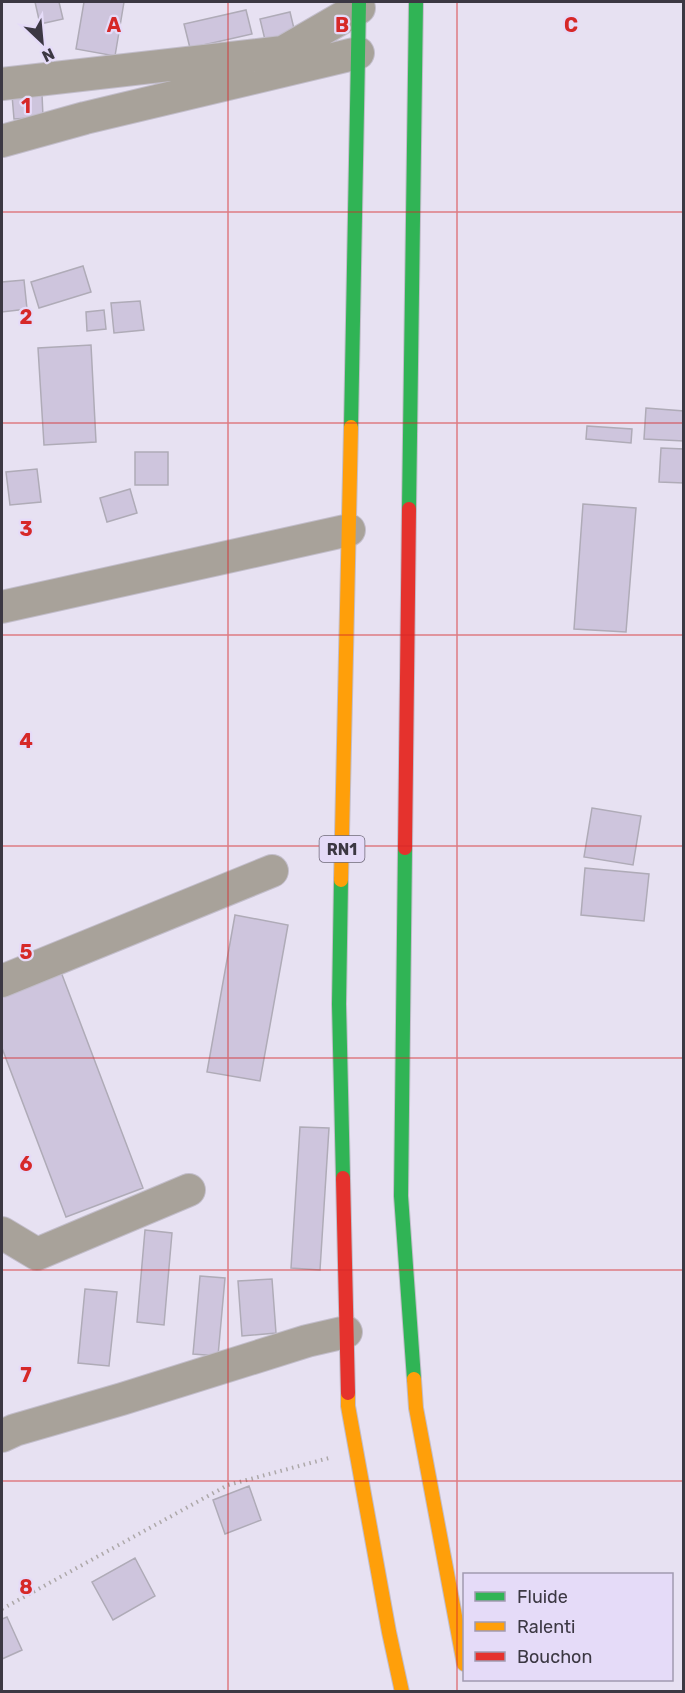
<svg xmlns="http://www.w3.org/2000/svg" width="685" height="1693" viewBox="0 0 685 1693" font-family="Rubik,sans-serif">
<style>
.building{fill:#cec5dd;stroke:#afabb7;stroke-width:1.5}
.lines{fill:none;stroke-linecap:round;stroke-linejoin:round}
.street-casing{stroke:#c2bdca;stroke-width:34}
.fast-casing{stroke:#c2bdca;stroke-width:16}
.slow-casing{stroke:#c2bdca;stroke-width:16}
.jam-casing{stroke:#c2bdca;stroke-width:16}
.path{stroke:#ada8a9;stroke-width:4;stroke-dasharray:1.5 4.5;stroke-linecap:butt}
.street{stroke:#a8a29a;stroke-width:32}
.fast{stroke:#30b455;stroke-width:14}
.slow{stroke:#ff9f0a;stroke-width:14}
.jam{stroke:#e5322d;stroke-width:14}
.grid{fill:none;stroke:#d62828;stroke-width:1.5;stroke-opacity:0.55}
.labels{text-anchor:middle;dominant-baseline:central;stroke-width:4.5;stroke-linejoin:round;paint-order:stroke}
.shield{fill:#e5dbf8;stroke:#6f6979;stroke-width:1.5}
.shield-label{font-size:16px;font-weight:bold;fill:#3c3843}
.grid-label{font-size:20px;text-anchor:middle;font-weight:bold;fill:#d62828;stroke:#e5dbf8;stroke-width:4.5;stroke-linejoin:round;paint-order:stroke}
</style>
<rect width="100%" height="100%" fill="#e7e1f2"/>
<path class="building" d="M35,2H59L63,19L40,24Z
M84,2H124L115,56L76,49Z
M246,10L252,34L190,48L184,24Z
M290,12L296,37L266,44L260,19Z
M42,94L43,117L14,119L12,95Z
M83,266L91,292L39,308L31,282Z
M24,280L27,309L2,312V282Z
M140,301L144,330L114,333L111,303Z
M104,310L106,329L87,331L86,312Z
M91,345L96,442L44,445L38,348Z
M646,408L684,411V441L644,439Z
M587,426L632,429L631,443L586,439Z
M661,448L684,449V483L659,482Z
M135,452H168V485H135Z
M37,469L41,502L10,505L6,472Z
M130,489L137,513L107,522L100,498Z
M583,504L636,508L626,632L574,629Z
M592,808L641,816L633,865L584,857Z
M585,868L649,874L644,921L581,915Z
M235,915L288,925L260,1081L207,1072Z
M61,972L143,1188L66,1217L2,1048V994Z
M300,1127L329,1128L320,1270L291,1268Z
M145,1230L172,1233L164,1325L137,1322Z
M200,1276L225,1278L218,1356L193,1354Z
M272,1279L276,1333L242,1336L238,1281Z
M85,1289L117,1292L109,1366L78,1363Z
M249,1486L261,1520L225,1534L213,1500Z
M135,1558L155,1596L113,1620L92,1582Z
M7,1617L22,1650L2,1659V1619Z"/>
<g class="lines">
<g class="street-casing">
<path id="street" d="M2,84L283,52L359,8
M2,141L85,118L358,53
M2,607L349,530
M2,981L272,871
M2,1233L37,1254L189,1190
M2,1436L15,1430L122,1399L307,1341L346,1332"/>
</g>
<g class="fast-casing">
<path id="fast" d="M351,427L359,2
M409,509L416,2
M405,848L401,1196L414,1379
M341,880L339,1004L343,1178"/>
</g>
<g class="slow-casing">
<path id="slow" d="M341,880L351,427
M414,1379L416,1408L464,1664
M348,1393V1406L389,1632L402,1692"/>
</g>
<g class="jam-casing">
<path id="jam" d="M405,848L409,509
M343,1178L348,1393"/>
</g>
<path class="path" d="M2,1609L228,1485L329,1458"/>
<use href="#street" class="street"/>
<use href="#fast" class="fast"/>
<use href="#slow" class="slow"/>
<use href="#jam" class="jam"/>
</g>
<path class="grid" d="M228,2V1692M457,2V1692M2,212H684M2,423H684M2,635H684M2,846H684M2,1058H684M2,1270H684M2,1481H684"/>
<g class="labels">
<rect class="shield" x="319.5" y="836" width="45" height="26" rx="4.5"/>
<g class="shield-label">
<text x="342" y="849">RN1</text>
</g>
</g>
<g class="grid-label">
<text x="114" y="32">A</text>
<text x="342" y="32">B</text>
<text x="571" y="32">C</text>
<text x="26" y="113">1</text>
<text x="26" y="324">2</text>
<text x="26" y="536">3</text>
<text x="26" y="748">4</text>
<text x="26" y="959">5</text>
<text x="26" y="1171">6</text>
<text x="26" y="1382">7</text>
<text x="26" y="1594">8</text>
</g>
<rect width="685" height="1693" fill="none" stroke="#3c3843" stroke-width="6"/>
<rect x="463" y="1573" width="210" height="108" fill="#e5dbf8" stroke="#a19ab0" stroke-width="1.5"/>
<rect x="475" y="1592" width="30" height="9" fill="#30b455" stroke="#a19ab0" stroke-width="1.5"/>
<text x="517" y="1603" font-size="18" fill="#3c3843">Fluide</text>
<rect x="475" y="1622" width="30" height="9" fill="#ff9f0a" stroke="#a19ab0" stroke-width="1.5"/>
<text x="517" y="1633" font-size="18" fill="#3c3843">Ralenti</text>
<rect x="475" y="1652" width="30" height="9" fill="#e5322d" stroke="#a19ab0" stroke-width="1.5"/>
<text x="517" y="1663" font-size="18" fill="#3c3843">Bouchon</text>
<g transform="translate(42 42) rotate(154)" stroke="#e5dbf8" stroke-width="4.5" paint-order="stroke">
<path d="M0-4.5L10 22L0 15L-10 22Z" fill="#3c3843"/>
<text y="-9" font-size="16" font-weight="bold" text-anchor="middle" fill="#3c3843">N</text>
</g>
</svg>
